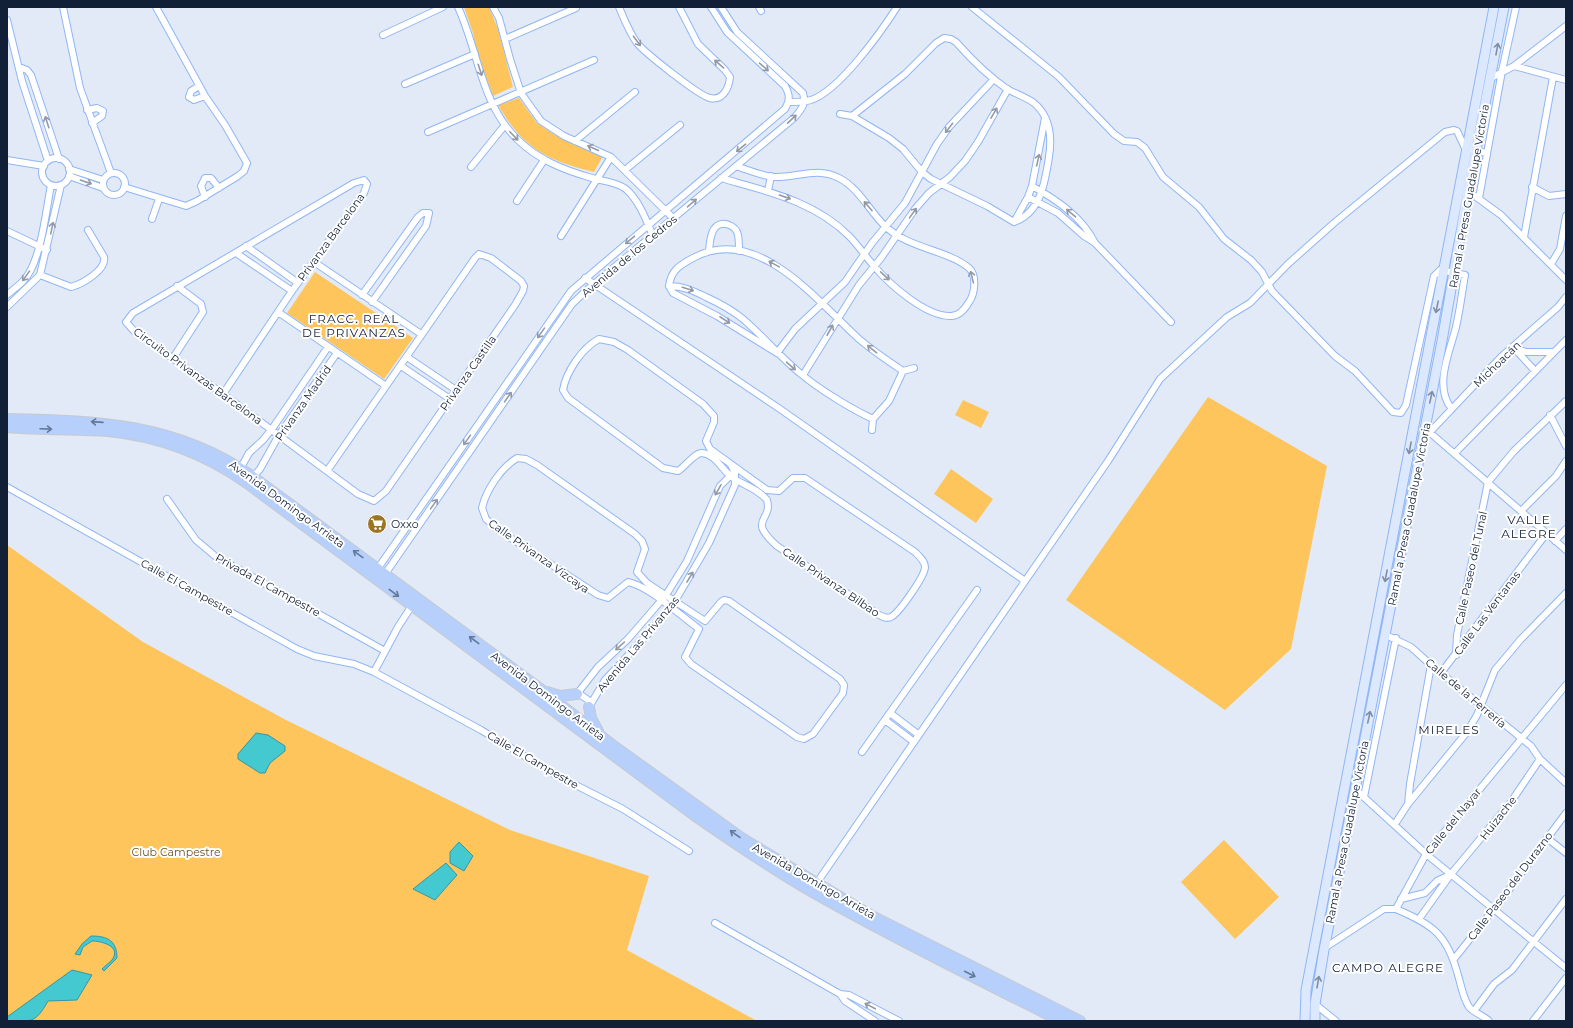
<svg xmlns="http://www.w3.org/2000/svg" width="1573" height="1028" viewBox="0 0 1573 1028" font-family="Montserrat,sans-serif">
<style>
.green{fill:#fdc55c}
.water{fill:#44c9d1;stroke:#3596a3}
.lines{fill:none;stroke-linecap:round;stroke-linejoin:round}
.street-casing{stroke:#90b6f6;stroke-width:8}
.secondary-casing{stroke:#90b6f6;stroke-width:11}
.primary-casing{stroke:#c6c9cf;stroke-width:12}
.street{stroke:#fff;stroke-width:6}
.secondary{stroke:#dbe8fd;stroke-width:9}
.primary{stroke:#b6d0fb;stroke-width:10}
.oneway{stroke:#949aa5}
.oneway2{stroke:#808ea4}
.oneway3{stroke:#647899}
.labels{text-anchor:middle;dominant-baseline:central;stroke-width:4;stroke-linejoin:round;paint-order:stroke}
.street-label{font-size:11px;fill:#111f37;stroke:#fff}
.poi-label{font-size:11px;fill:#111f37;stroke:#fff;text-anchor:start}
.park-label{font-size:11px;fill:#6a5227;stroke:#fff}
.neighbourhood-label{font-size:12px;letter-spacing:1px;fill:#111f37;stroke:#fff}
</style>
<rect width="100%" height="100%" fill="#e2eaf7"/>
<path class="green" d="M464,7H489L498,29L513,87L493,96L477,53L473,33Z
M519,98L537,123L555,135L603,156L594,172C546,160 523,148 498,105Z
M315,272L413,338L384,379L287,313Z
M1208,397L1327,466L1291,649L1225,710L1066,600Z
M963,400L989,412L981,428L955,415Z
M951,469L993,499L976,523L934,494Z
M7,545L143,642L286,720L510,830L649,876L627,950L757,1021H7Z
M1224,840L1279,897L1235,939L1181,882Z"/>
<path class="water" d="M256,733L268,735L285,746V751L270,763L265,773H260L238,759V754Z
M459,842L473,856L464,871L450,863V852Z
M446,863L457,875L435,900L413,889Z
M91,936C108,936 117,941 117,958L104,971L102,969C105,966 109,963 112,960C122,946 101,941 92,941L83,947L80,955L75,954L82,944Z
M72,970L92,975L77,1000L48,1001C35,1024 32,1021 7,1021V1017Z"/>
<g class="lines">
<g class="street-casing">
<path id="street" d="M63,7L80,88L111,173
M458,7C478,50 481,104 517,139C538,160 564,170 592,178C602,181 617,182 626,189C640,202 646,220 653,236
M493,7L499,18L510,59L521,93L541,121L564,136L611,157L674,219
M619,7C624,19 629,32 637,43C644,52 699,96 710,98C723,101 729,88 730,77L725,70L698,44L679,7
M759,7L761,11
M972,7L1059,77L1114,134L1124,141L1137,142L1145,148L1163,177L1199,207L1224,239L1251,260L1262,272L1272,291L1335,356L1355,371L1393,412L1401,413L1406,405L1434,276L1440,270L1465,275C1462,292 1460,310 1456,327C1450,351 1433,387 1452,409
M7,20L22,81L48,161
M383,35L443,7
M944,38L951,39L956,42C971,59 988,76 1007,89C1016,94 1026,97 1034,103C1058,123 1050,157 1044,183C1040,200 1031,216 1014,222L987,206L931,179L922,172L903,149L889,138L852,116L905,74L936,43Z
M505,39L576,8
M1514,66L1566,80
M19,67L27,70L31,75L59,159
M1491,78L1514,66L1566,26
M405,84L475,54
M199,86L191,91L189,97L194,100L205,96
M789,102C796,102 804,102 811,100C839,91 881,32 897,7
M87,110L97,108L103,111L102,116L92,123
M840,114L852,116
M428,132L594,60
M575,141L635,92
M42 172a14 14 0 1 1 28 0a14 14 0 1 1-28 0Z
M7,160L44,166
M471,167L505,125
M69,169L103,180
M625,170L680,125
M103 184a11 11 0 1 1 22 0a11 11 0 1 1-22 0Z
M69,176L103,188
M721,178C766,191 814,201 849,236C858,245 865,256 874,266C889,284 926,317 951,316C959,316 965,309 969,302C975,294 977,275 969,268C948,250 909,249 885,226C870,212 859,188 839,178C816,166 798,178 774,177C762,176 748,170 736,166
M1032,186C1057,200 1082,217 1095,243
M124,187L186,206L197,201L238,176L244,171L247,163L225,125L205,96L156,7
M1532,187L1549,196L1566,194
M768,191L771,176
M1468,191L1501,215L1566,280
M205,197L201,186L205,178H211L219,188
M1028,197L1058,213L1084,236L1095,243L1171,322
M1479,198L1502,71L1516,7
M517,201L544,160
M152,219L159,199
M1014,222L1028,197L1032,186L1045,118
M7,231L47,250
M561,236L611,157
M1524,237L1553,77
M246,246L298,283
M709,250C710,243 710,235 714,229C721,219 736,225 738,235C739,240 739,246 739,251
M236,253L292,291
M314,262L421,334
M1551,264L1560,249L1566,216
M40,275L71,287C82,284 107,270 104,257L88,230
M585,278L780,409L1025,581
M669,286L673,293L717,316L777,353L795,329L845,282L872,243L905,203L937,144L949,127L994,79
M7,295C12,290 19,286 24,280C41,262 46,210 51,185
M362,295L418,217L423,213H429L426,226L372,302
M7,307L40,275L61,185
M278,312L386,386
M599,339L614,342L628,350L703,404L714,416V422L706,441L710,449L767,490L779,491L793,478H805L915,552C919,556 925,561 925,567C925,576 899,613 891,617C887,619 883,617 879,615L777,546C746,518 773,522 767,500C757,488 745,486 733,478C723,472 716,454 702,453C694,453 685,467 678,471L663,468L568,398L563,390C566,372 582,348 599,339Z
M1514,348L1526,352H1552
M1515,349L1535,371
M407,357L456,390
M173,358L203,312L201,304L177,286
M401,366L450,399
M903,371L889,401L873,419C851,409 819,389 801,374C780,357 763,336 743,319C732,310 719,303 706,297C694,291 683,286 669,286C671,270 680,265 693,258C757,223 817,301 859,339C873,351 888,361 903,371L914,368
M803,375L859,285L881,258L915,209L929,193L950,177L965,161L978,142L1008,89
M223,394L292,291L364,193L367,184L364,180L354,183L133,313L126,322L134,331L223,394L358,494L374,501L386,491L515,305L523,291L524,286L521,281L491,258L479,254L475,258L327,471
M1550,415L1566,446
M872,430L873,419
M1428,431L1566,550
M1430,432L1501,357L1558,307L1566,297
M1455,453L1566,340
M517,458L526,459L537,465L635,534L642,541L645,549L637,572L647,583L705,621L721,602L724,600L729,601L840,679L844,685L843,693L813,734L804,739L797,737L691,664L685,657L699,629C681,616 649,586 628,582L608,598L598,595L500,531L486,519L482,508C486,490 501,468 517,458Z
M239,471L249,453L263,440L272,429L328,347
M251,479L260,469L279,435L337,353
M7,487L297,649L314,656L354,664L374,672L481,730L554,774L623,809L689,851
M167,499L196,540L215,556L385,651
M1522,510L1556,476L1566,461
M1555,541L1566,529
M376,571L571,291L785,109C790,100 790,95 785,86L727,32L711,7
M383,577L572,304L588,289L794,118C802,109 806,104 803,93L737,32L721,7
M1386,635L1411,647L1431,665L1531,746L1540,759L1566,783
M1456,655L1457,635L1488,482L1514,451L1566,401
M374,672L398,627L413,604
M1441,673L1546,534
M578,693L591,702
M577,694L598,667L628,639L666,595L687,561L720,486L732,474
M589,707L605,680L648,634L675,601L709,543L735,485V473L731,465
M890,713L919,735
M885,720L914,742
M862,752L977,590
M1355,789L1426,854L1566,968
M1364,797L1396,638
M1408,804L1410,784L1431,665
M1395,824L1408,804L1467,732L1477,715L1495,670L1521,639L1566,593
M1547,838L1566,853
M816,884L1108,461L1160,379L1227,317L1250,303L1288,264L1334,223L1445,132L1454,130L1457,131L1465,148L1486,153
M1401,899L1425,893L1437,881L1450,875
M1396,909C1433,925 1447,934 1458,975C1461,985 1463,998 1469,1007C1474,1013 1483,1015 1489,1021
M1419,919L1451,874L1511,802L1540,759
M715,923L840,994L849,995L899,1021
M1323,949L1384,909H1396L1426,854L1566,685
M1454,959L1505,895L1566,813
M840,994L845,1001L875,1021
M1315,1004L1336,1021
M1474,1011L1494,984L1512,970L1566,899
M1533,1021L1566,978"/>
</g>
<g class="secondary-casing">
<path id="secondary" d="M1305,1021L1306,990L1314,948L1494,7
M1315,1021V1004L1324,950L1442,341L1468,191L1504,7"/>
</g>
<g class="primary-casing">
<path id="primary" d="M7,419C97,421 176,423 253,477L539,688L611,744L743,839L870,915L1080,1021
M7,427C41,430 75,429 108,431C159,436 206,454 247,483L694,815C733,842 771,868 811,891C893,938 978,979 1061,1021
M547,692L560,696L577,694
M589,707L591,718L598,731"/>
</g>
<use href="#street" class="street"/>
<use href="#secondary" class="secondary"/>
<use href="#primary" class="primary"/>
</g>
<defs><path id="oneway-shaft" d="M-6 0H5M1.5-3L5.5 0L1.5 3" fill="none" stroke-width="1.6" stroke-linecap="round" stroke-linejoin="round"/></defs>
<g class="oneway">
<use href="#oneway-shaft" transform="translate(637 41) rotate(53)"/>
<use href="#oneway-shaft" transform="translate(719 64) rotate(-139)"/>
<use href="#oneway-shaft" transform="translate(764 67) rotate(41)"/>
<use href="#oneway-shaft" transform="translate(480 70) rotate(72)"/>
<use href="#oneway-shaft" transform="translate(994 113) rotate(-60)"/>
<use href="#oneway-shaft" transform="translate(792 119) rotate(-43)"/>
<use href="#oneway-shaft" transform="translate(47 122) rotate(-108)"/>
<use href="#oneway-shaft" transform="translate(949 128) rotate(128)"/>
<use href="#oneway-shaft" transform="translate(514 136) rotate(46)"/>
<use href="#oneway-shaft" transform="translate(593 148) rotate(-156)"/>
<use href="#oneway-shaft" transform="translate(741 148) rotate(140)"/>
<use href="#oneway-shaft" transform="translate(1038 160) rotate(-77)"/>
<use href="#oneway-shaft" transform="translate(86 182) rotate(19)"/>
<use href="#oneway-shaft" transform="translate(785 197) rotate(19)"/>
<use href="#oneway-shaft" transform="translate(692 203) rotate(-41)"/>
<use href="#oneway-shaft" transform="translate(868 206) rotate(-131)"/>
<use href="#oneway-shaft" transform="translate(913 213) rotate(-54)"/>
<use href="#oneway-shaft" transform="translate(1071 213) rotate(-140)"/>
<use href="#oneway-shaft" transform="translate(52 228) rotate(-78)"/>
<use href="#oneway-shaft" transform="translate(630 240) rotate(140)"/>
<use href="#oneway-shaft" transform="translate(774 264) rotate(-151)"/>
<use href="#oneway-shaft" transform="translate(26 276) rotate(126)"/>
<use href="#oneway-shaft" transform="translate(885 276) rotate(43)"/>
<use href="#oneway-shaft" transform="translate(972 277) rotate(-104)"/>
<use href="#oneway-shaft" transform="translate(688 289) rotate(18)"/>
<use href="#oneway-shaft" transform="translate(725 320) rotate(33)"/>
<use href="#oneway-shaft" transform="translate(830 330) rotate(-61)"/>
<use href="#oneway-shaft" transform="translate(541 333) rotate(125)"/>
<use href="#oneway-shaft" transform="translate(872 349) rotate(-141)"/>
<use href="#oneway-shaft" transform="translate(791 366) rotate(41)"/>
<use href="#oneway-shaft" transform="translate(508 397) rotate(-55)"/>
<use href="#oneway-shaft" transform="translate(467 440) rotate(125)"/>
<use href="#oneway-shaft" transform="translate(718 490) rotate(120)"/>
<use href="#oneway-shaft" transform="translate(434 504) rotate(-55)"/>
<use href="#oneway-shaft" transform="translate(690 577) rotate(-59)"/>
<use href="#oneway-shaft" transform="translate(620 646) rotate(138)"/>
<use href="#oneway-shaft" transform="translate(870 1006) rotate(-152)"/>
</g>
<g class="oneway2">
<use href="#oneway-shaft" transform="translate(1497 49) rotate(-80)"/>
<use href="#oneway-shaft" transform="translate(1437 307) rotate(102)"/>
<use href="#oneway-shaft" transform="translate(1431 397) rotate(-78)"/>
<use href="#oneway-shaft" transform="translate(1410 448) rotate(101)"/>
<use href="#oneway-shaft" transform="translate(1386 576) rotate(101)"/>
<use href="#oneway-shaft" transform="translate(1369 717) rotate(-78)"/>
<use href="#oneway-shaft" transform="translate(1318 982) rotate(-80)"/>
</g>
<g class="oneway3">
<use href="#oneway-shaft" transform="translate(97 422) rotate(-176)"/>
<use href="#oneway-shaft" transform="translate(46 429) rotate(2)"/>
<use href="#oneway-shaft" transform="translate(358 554) rotate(-144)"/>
<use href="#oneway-shaft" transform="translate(394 593) rotate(37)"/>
<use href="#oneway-shaft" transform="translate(474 640) rotate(-143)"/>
<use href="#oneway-shaft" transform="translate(735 834) rotate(-145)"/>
<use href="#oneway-shaft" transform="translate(970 974) rotate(27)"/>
</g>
<defs>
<g id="supermarket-disc" transform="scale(1)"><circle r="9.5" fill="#9d7422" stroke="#fff"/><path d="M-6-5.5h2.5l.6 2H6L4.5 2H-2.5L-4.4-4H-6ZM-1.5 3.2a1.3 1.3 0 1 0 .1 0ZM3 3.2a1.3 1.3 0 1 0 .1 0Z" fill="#fff"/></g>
</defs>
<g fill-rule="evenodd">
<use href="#supermarket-disc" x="377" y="524"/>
</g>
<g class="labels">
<g class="street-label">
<text transform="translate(1469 196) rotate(-80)">Ramal a Presa Guadalupe Victoria</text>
<text transform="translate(331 237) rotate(-54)">Privanza Barcelona</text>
<text transform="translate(629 256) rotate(-40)">Avenida de los Cedros</text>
<text transform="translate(1497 364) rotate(-44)">Michoacán</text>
<text transform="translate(468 373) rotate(-55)">Privanza Castilla</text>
<text transform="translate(198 376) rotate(36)">Circuito Privanzas Barcelona</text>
<text transform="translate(303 403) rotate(-55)">Privanza Madrid</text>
<text transform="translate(287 504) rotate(36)">Avenida Domingo Arrieta</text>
<text transform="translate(1409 514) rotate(-79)">Ramal a Presa Guadalupe Victoria</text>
<text transform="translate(539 556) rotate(35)">Calle Privanza Vizcaya</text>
<text transform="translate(1471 568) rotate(-78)">Calle Paseo del Tunal</text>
<text transform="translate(831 582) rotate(34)">Calle Privanza Bilbao</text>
<text transform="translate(268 585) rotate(29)">Privada El Campestre</text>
<text transform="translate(187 587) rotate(29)">Calle El Campestre</text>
<text transform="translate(1487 613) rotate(-53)">Calle Las Ventanas</text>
<text transform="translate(638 644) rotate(-50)">Avenida Las Privanzas</text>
<text transform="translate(1466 693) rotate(40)">Calle de la Ferrería</text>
<text transform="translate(548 696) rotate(37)">Avenida Domingo Arrieta</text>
<text transform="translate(533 760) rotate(30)">Calle El Campestre</text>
<text transform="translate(1498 818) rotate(-52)">Huizache</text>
<text transform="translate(1453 821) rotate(-51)">Calle del Nayar</text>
<text transform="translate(1347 832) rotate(-79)">Ramal a Presa Guadalupe Victoria</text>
<text transform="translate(814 881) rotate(30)">Avenida Domingo Arrieta</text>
<text transform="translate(1510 886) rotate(-53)">Calle Paseo del Durazno</text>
</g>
<g class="poi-label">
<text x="391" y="524">Oxxo</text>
</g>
<g class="park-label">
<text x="176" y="852">Club Campestre</text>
</g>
<g class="neighbourhood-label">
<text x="354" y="318">FRACC. REAL<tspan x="354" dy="14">DE PRIVANZAS</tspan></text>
<text x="1529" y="519">VALLE<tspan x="1529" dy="14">ALEGRE</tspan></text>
<text x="1449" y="729">MIRELES</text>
<text x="1388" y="967">CAMPO ALEGRE</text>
</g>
</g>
<rect width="1573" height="1028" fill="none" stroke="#111f37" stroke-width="16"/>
</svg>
